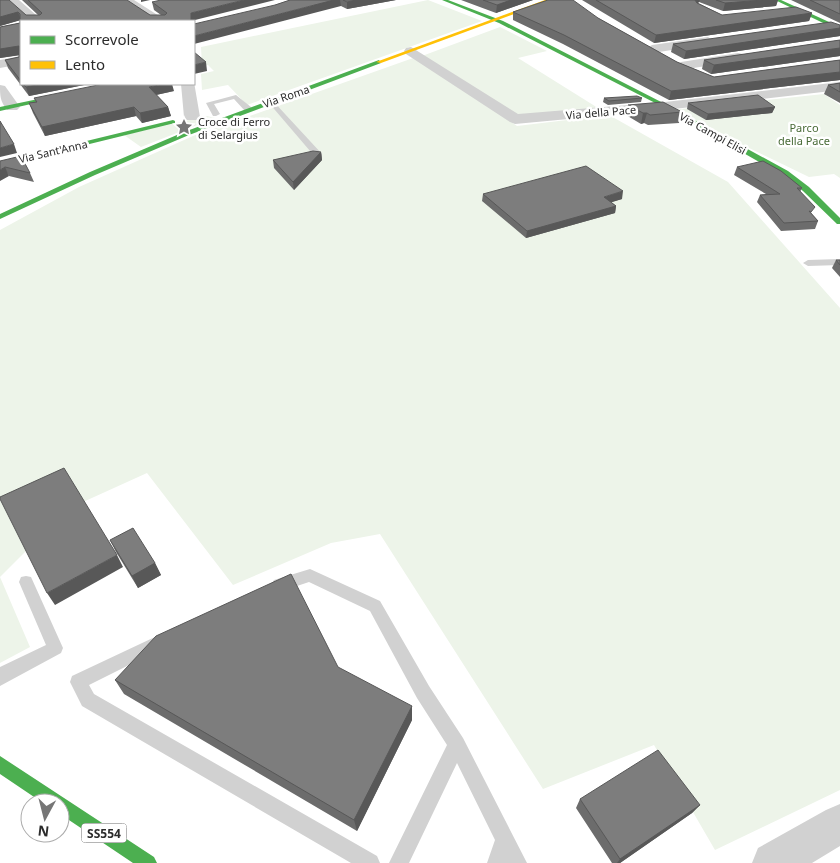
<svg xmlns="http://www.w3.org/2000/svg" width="840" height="863" viewBox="0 0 840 863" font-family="'Noto Sans',sans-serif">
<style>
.green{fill:#edf4e9}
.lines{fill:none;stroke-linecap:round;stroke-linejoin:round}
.lane{fill:#d1d1d1;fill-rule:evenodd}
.street{fill:#d1d1d1;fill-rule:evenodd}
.fast{fill:#4caf50;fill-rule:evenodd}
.slow{fill:#ffc107;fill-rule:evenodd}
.wall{fill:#6c6c6c}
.shaded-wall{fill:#585858}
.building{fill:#7d7d7d;stroke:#585858}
.labels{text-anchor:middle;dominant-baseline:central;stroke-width:5;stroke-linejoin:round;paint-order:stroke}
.far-street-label{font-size:11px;fill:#2c2c2c;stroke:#fff}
.far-poi-label{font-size:11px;fill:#2c2c2c;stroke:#fff;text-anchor:start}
.far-park-label{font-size:11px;fill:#486a36;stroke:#fff}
.shield{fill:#fff;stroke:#6b6b6b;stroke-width:1}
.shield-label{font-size:12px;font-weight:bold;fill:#2c2c2c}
</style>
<rect width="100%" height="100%" fill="#fff"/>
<path class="green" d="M428,0L482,21L247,105L228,85L202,90L201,74L214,71L208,65L202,66L201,47Z
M500,27L547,51L518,58L598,108L514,116L422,56Z
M416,57L517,126L609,115L728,182L840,308V790L715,850L654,745L543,789L380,534L331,543L233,585L147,473L83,502L27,550L0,577L30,647L0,663V230L79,187L193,136Z
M824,94L840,105V178L834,174L809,177L671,110Z
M207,116L215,118L141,147L124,135Z"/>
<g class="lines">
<path class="lane" d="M236,95L251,107V111H245L234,99L214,104L220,114L216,116H213L206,103Z
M269,101H273L322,154V158H316L269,103Z
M840,259V265L808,266L803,263L808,260Z
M310,569L380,601L429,686L463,738L527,863H487L495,840L457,763L409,863H389L447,745L417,698L370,611L309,582L279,592L274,590L271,585L274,580Z
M26,576L31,577L63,648L61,653L0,686V667L46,645L19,582L21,577Z
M157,636L163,638L165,643L163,648L89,685L94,694L377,856L380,863H351L82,706L70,682L72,676Z"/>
<path class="street" d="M6,0H19L43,21H30Z
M120,0H134L167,21H153Z
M708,37L714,41L712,44L652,53L646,49L652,45Z
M411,47L518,114L665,102L840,82V90L665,110L515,124L510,122L406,54L404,51L406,48Z
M738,53L743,54L745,57L743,60L681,70L674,66L681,62Z
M21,56V64L0,68V60Z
M194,82L200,117L197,120H187L184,117L181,84H194Z
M0,85L5,86L20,107L17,110H7C0,101 0,96 0,85Z
M840,804V846L812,863H752L758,848L826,810Z"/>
<path class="fast" d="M442,0H448L503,21L667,105L788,171L809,187L840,218V224H837L803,191L782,175L663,107L499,23Z
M775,0H781L840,27V31Z
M379,60L381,63L189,135L95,175L0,219V214L90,172L184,132Z
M110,84H120L0,111V107Z
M173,120L175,121V123L0,166V162Z
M0,756L154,857L157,863H133L60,814V803H43L0,774Z"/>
<path class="slow" d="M545,0H552L381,63L376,62Z"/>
</g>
<path class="wall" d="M0,0L26,15H38L22,0H126L150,15H161L154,10L152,2L193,21H21V84H89L29,96L8,68L5,60L19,57V55L0,58V27L20,23V20L0,26Z
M290,0H396L347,9L341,6L275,5Z
M461,0H533L496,13Z
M582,0H778L776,6L723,11L699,2L698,3L722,15L812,13L809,21L654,43Z
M791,0H840V23Z
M513,12L598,18L677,62L714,77L840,60V80L669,100L563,44L513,20Z
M840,25V36L684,59L671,52L673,44Z
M840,40V56L711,74L702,69L704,60Z
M840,83V103L824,94L828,85Z
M174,91L156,95L168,107L171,116L142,123L136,116L45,136L33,113L29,103L36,102L34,98Z
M604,98H642L641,102L608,105L603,102Z
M688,103L775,107L772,113L706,120L687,109Z
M628,105L682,112L679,123L648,125L644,123L641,124L626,115Z
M321,152L322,160L294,190L274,168L273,160Z
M0,161L30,173L34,182L9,176Z
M737,167L802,188L800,192L812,214L818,221L815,229L781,231L757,202L760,195L766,194L734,175Z
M483,194L622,199L611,202L616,206L615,213L526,238L482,201Z
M836,260H840V277L832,268Z
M110,540L155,563L161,575L138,588L116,552Z
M115,680L412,706V720L357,831L124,694Z
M580,799L700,805L692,813L620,863H612L576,808Z"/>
<path class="shaded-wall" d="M141,0H150L141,2Z
M244,0H275L191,21V13Z
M334,0H340L341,6L194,44V36Z
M356,0H396L347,9V2Z
M511,0H533L496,13L497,5Z
M694,0H700L699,2L692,7Z
M763,0H778L776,6L723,11L725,3Z
M18,12L21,20L0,26V17Z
M812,13L809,21L654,43L656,35Z
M840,28V36L684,59L686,51Z
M19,46L21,55L0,58V49Z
M840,48V56L711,74L714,65Z
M206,62L207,71L194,74V65Z
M840,72V80L669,100L671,91Z
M43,84H89L29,96L26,87Z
M164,84H172L174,91L151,96L149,87Z
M134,107L136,116L45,136L42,127Z
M168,107L171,116L142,123L140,113Z
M775,107L772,113L706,120L708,114Z
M643,113H647L644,123L641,124Z
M14,144L17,153L0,157V148Z
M321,152L322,160L294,190L293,182Z
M5,167L9,176L0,181V170Z
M623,191L622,199L603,205L604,197Z
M616,206L615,213L526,238L527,231Z
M117,555L123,567L55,605L47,593Z
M155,563L161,575L138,588L132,576Z
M412,706V720L357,831L354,820Z
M700,805L692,813L620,863H617L620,859Z"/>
<path class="building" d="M0,0H9L26,15H40L42,13L28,0H127L150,15H165L167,13L152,2L161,0H244L191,13V21H21V81L5,60L19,57V46L0,49V27L20,23V14L18,12L0,17Z
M290,0H334L194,36V24L275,5Z
M343,0H356L347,2Z
M483,0H511L497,5Z
M548,0H573L598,18L677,62L714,77L840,60V72L671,91L564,35L513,12Z
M596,0H695L697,3L722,15L796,7L812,13L656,35Z
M716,0H763L725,3Z
M810,0H840V14Z
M831,22L840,25V28L686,51L673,44Z
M840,40V48L714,65L704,60Z
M194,52L206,62L194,65Z
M840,83V92L828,85Z
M23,84H43L26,87Z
M103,84H164L149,87L168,107L140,113L134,107L42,127L29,103L37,102L34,98Z
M758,95L775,107L708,114L688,103Z
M637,96L642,98L609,101L604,98Z
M663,102L682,112L650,115L647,113H643L628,105Z
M0,121L14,144L0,148Z
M313,151L321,152L293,182L273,160Z
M21,156L30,173L5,167L0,170V161Z
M763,161L781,171L802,188H797L815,207L811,212L809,211L818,221L784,223L760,195L780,194L737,167Z
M586,166L623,191L604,197L616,206L527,231L483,194Z
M836,260H840V265Z
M64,468L117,555L47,593L0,499V497Z
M133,528L155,563L132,576L110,540Z
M291,574L338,667L412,706L354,820L115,680L156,636Z
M658,750L700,805L620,859L580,799Z"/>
<defs>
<g id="sight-bare" transform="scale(1.35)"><path d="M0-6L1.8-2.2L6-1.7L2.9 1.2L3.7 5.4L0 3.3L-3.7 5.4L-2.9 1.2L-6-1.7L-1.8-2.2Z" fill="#767676" stroke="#fff" stroke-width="2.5" paint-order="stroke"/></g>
</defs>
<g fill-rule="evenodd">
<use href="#sight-bare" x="184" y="127"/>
</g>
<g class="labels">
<g class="far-street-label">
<text transform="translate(286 96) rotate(-19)">Via Roma</text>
<text transform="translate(601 112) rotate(-5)">Via della Pace</text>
<text transform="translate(713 133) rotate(29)">Via Campi Elisi</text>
<text transform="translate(53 151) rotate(-13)">Via Sant'Anna</text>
</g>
<g class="far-poi-label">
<text x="198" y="121">Croce di Ferro<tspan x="198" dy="13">di Selargius</tspan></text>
</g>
<g class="far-park-label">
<text x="804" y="127">Parco<tspan x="804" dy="13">della Pace</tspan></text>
</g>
<rect class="shield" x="81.5" y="823.5" width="45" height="19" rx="4"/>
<g class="shield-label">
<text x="104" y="833">SS554</text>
</g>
</g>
<rect x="20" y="20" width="175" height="65" fill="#ffffff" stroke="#ababab"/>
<rect x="30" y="36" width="25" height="8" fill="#4caf50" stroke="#ababab"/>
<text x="65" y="45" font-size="15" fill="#2c2c2c">Scorrevole</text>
<rect x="30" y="61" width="25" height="8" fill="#ffc107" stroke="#ababab"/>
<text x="65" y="70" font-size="15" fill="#2c2c2c">Lento</text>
<g transform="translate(45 818) rotate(187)"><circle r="24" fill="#ffffff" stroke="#ababab"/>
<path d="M0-4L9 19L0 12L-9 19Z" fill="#767676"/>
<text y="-8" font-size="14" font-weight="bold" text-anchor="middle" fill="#2c2c2c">N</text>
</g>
</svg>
